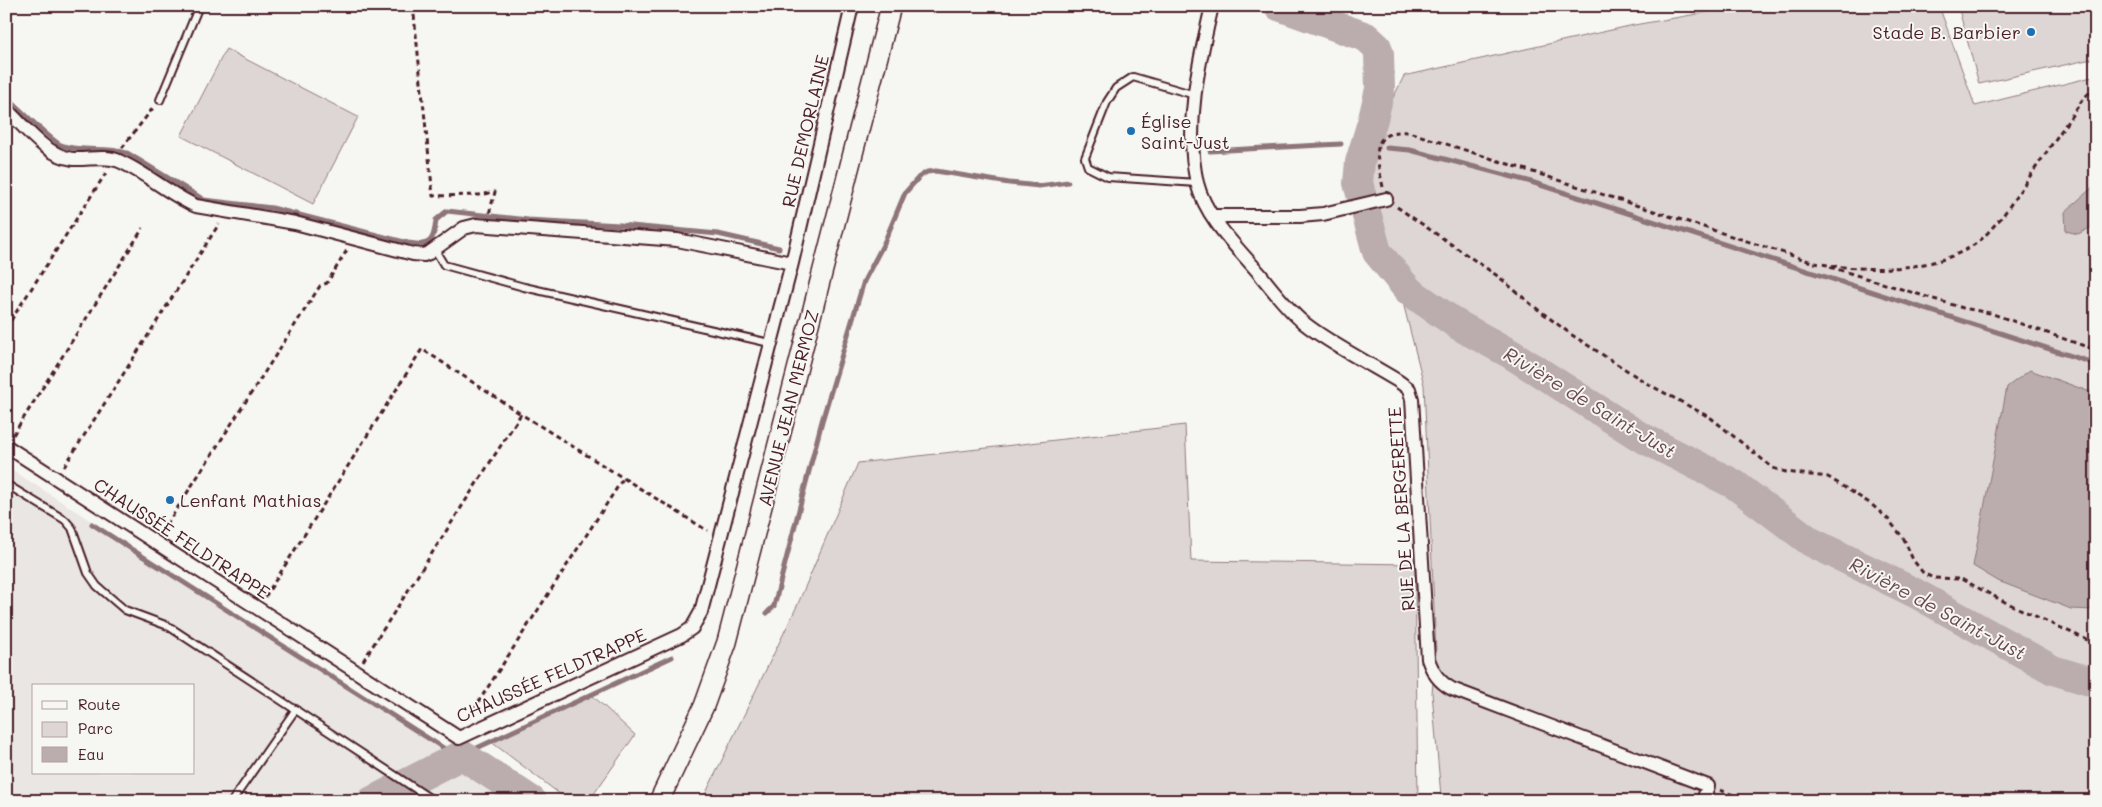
<svg xmlns="http://www.w3.org/2000/svg" width="2102" height="807" viewBox="0 0 2102 807" font-family="Mali,sans-serif">
<style>
.built{fill:#e9e6e3;fill-rule:evenodd}
.green{fill:#ddd6d5;stroke:#947a80}
.water{fill:#bbadae;stroke:#8e747a}
.lines{fill:none;stroke-linecap:round;stroke-linejoin:round}
.stream{stroke:#8e747a;stroke-width:5}
.river{stroke:#bbadae;stroke-width:30}
.service-casing{stroke:#4a1f2b;stroke-width:10}
.minor-casing{stroke:#4a1f2b;stroke-width:16}
.secondary-casing{stroke:#4a1f2b;stroke-width:22}
.path{stroke:#4a1f2b;stroke-width:3;stroke-dasharray:5 4;stroke-linecap:butt}
.service{stroke:#f6f6f2;stroke-width:6}
.minor{stroke:#f6f6f2;stroke-width:12}
.secondary{stroke:#f6f6f2;stroke-width:19}
.poi-dot{fill:#1f6fb2;stroke:#f6f6f2;stroke-width:2}
.labels{text-anchor:middle;dominant-baseline:central;stroke-width:4;stroke-linejoin:round;paint-order:stroke}
.poi-label{font-size:18px;fill:#4a1f2b;stroke:#f6f6f2;text-anchor:start}
.street-label{font-size:18px;fill:#4a1f2b;stroke:#f6f6f2}
.water-label{font-size:19px;font-style:italic;fill:#6c4a52;stroke:#f6f6f2}
</style>
<rect width="100%" height="100%" fill="#f6f6f2"/>
<filter id="ink" filterUnits="userSpaceOnUse"><feTurbulence type="fractalNoise" baseFrequency=".02" numOctaves="2"/><feDisplacementMap in="SourceGraphic" scale="10" xChannelSelector="R" yChannelSelector="G"/><feConvolveMatrix kernelMatrix="1 2 1 2 8 2 1 2 1" color-interpolation-filters="sRGB"/></filter>
<g filter="url(#ink)">
<path class="built" d="M6,466L523,801H6ZM34,686H194V773H34Z"/>
<path class="green" d="M1732,6H1939L1975,106L2096,76V801H1432L1441,796L1432,693L1436,651L1424,385L1371,177L1373,138L1404,76L1634,25L1732,8Z
M1958,6H2096V58L1979,84Z
M226,49L358,117L313,204L181,136Z
M1185,425L1191,561L1415,564L1418,801H702L797,606L858,463Z
M592,695L635,735L589,801H569L490,741Z"/>
<path class="water" d="M2096,184V225L2078,234L2066,231L2065,212Z
M2030,370L2096,394V605L2093,610L2071,609L1998,581L1973,566L2007,387Z"/>
<g class="lines">
<path class="stream" d="M6,97C17,106 51,141 61,145C81,153 106,146 127,153L204,200L272,208L408,243C430,247 434,242 436,220L447,211L528,220L620,225L718,234L779,248
M1387,148L1410,150L1528,181L2096,364
M1210,151L1341,144
M92,524L445,749L462,755L672,657
M767,613L774,606L822,421L864,281L884,243L905,193L919,177L927,172L936,171L1009,183L1039,186L1068,182"/>
<path class="river" d="M1279,6L1366,37L1377,47L1379,54L1380,89L1373,119L1360,162L1358,183L1377,252L1409,291L1458,325L1511,354L1639,436L1734,484L1811,542L1915,593L2053,670L2096,683
M372,801L462,755L532,801"/>
<g class="service-casing">
<path id="service" d="M1195,95L1133,77L1116,88L1107,102L1085,158L1088,167L1108,177L1197,183
M160,100L199,6
M435,250L444,265L524,287L770,343
M6,484L65,520L72,528L88,573L97,586L125,610L168,626L434,801
M232,801L296,709"/>
</g>
<g class="minor-casing">
<path id="minor" d="M1212,6C1199,62 1184,125 1197,183C1206,218 1236,246 1259,273C1273,290 1287,309 1304,323C1330,344 1369,363 1398,381L1409,389L1412,399L1428,659C1433,673 1439,682 1452,689L1708,786L1703,801
M6,109C25,127 46,156 73,159C88,160 105,155 119,161C146,173 169,194 196,206L295,223L413,254L424,255L429,253L464,228L476,225L677,240L792,263
M1212,216H1300L1323,214L1386,199
M6,446L459,738L682,635L692,628L701,612L792,263L852,6"/>
</g>
<g class="secondary-casing">
<path id="secondary" d="M659,801L704,706L727,642L891,6"/>
</g>
<path class="path" d="M413,6L433,196L479,195L495,192L489,214
M122,148L153,108
M1383,187C1377,159 1367,129 1409,132L1815,263C1865,272 1936,273 1978,242C1987,235 1994,225 2002,217L2083,99L2096,86
M1397,207L1499,277L1532,305L1572,335L1648,384L1711,418L1773,468L1786,472L1828,477L1871,504L1888,519L1904,539L1913,560L1924,574L1934,578L1961,579L2005,602L2096,644
M1830,267L1963,308L1990,313L2096,350
M6,328L106,173
M13,435L143,228
M64,467L219,224
M162,532L320,286L327,283L347,250
M265,597L422,349L521,414
M363,661L521,414L708,531
M468,718L624,477
M1720,790L1750,801"/>
<use href="#service" class="service"/>
<use href="#minor" class="minor"/>
<use href="#secondary" class="secondary"/>
</g>
</g>
<g class="poi-dot">
<circle cx="2031" cy="32" r="5"/>
<circle cx="1131" cy="131" r="5"/>
<circle cx="170" cy="500" r="5"/>
</g>
<g class="labels">
<g class="poi-label">
<text x="2021" y="32" text-anchor="end">Stade B. Barbier</text>
<text x="1141" y="121">Église<tspan x="1141" dy="21">Saint-Just</tspan></text>
<text x="180" y="500">Lenfant Mathias</text>
</g>
<g class="street-label">
<text transform="translate(805 131) rotate(-77)">RUE DEMORLAINE</text>
<text transform="translate(788 408) rotate(-76)">AVENUE JEAN MERMOZ</text>
<text transform="translate(1401 509) rotate(-94)">RUE DE LA BERGERETTE</text>
<text transform="translate(182 538) rotate(33)">CHAUSSÉE FELDTRAPPE</text>
<text transform="translate(551 675) rotate(-24)">CHAUSSÉE FELDTRAPPE</text>
</g>
<g class="water-label">
<text transform="translate(1590 402) rotate(31)">Rivière de Saint-Just</text>
<text transform="translate(1938 608) rotate(28)">Rivière de Saint-Just</text>
</g>
</g>
<rect width="2102" height="807" fill="none" stroke="#f6f6f2" stroke-width="25"/>
<rect x="12" y="12" width="2077" height="782" fill="none" stroke="#4a1f2b" stroke-width="2" filter="url(#ink)"/>
<rect x="32" y="684" width="162" height="90" fill="#f6f6f2" stroke="#b1a0a2"/>
<rect x="42" y="701" width="25" height="8" fill="#f6f6f2" stroke="#b1a0a2"/>
<text x="78" y="710" font-size="15" fill="#4a1f2b">Route</text>
<rect x="42" y="722" width="25" height="15" fill="#ddd6d5" stroke="#b1a0a2"/>
<text x="78" y="734" font-size="15" fill="#4a1f2b">Parc</text>
<rect x="42" y="747" width="25" height="15" fill="#bbadae" stroke="#b1a0a2"/>
<text x="78" y="760" font-size="15" fill="#4a1f2b">Eau</text>
</svg>
